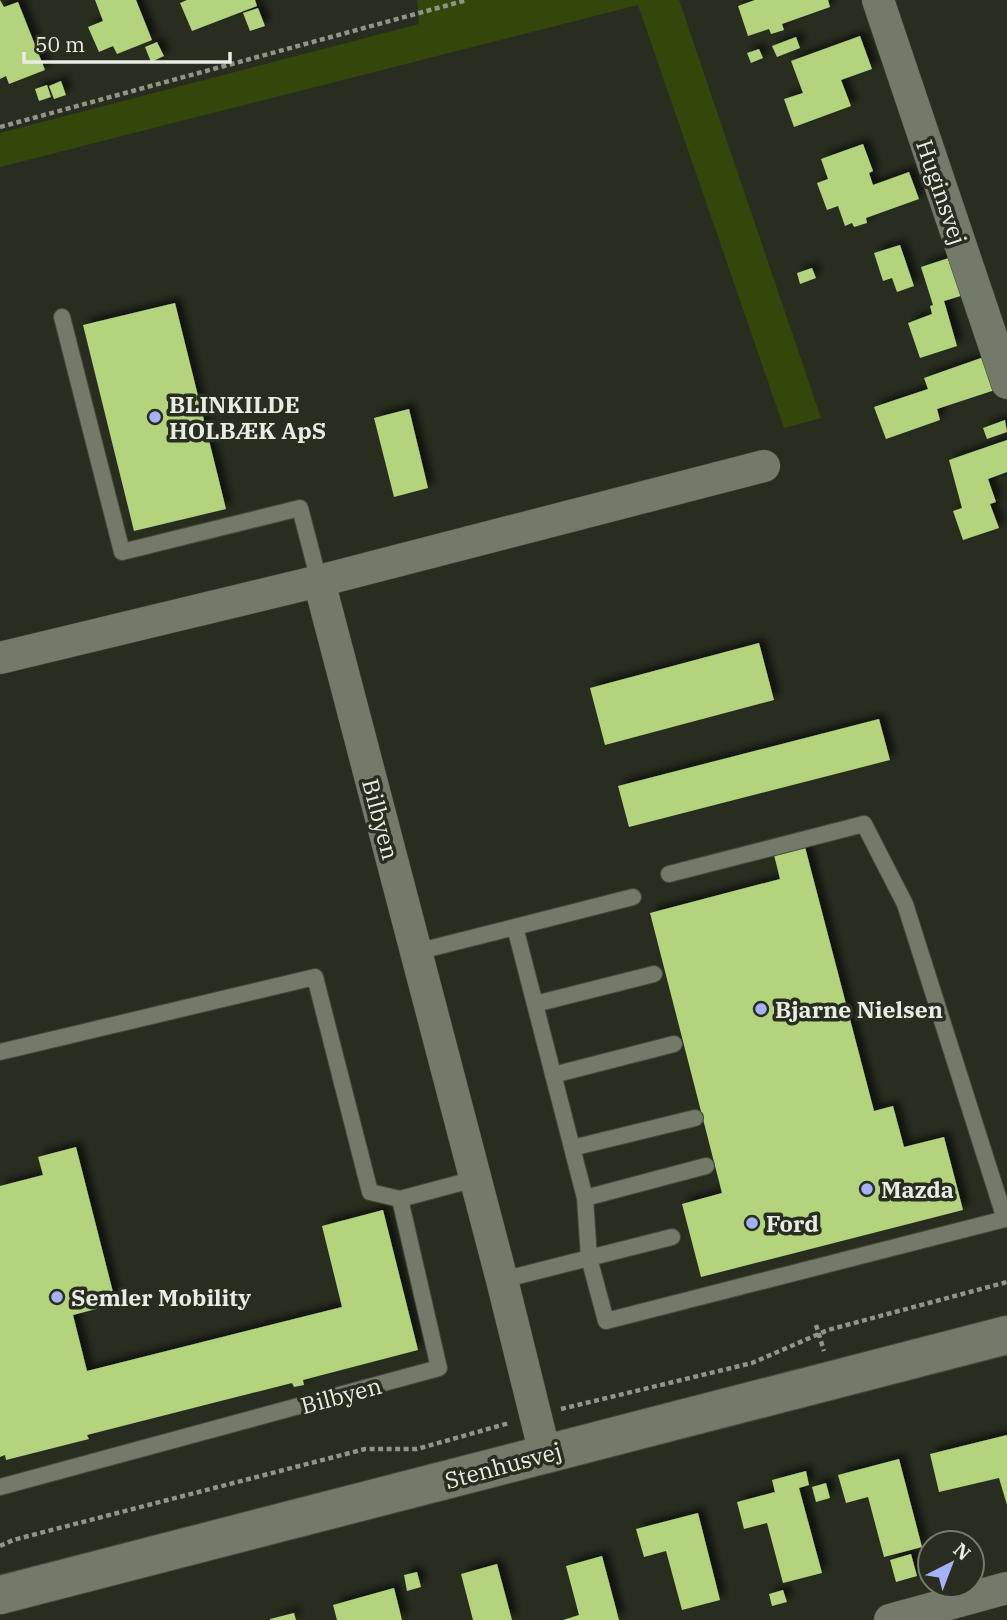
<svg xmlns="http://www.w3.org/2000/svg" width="1007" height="1620" viewBox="0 0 1007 1620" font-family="'IBM Plex Serif',serif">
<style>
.green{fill:#34470a}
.building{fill:#b3d37c;filter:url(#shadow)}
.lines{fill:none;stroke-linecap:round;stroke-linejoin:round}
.lane-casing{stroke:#45493e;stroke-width:18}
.street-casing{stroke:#45493e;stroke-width:33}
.secondary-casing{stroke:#45493e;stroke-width:40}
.path{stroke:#91948a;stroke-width:4.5;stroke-dasharray:5 3.5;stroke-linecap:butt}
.lane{stroke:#737a6a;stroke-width:16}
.street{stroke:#737a6a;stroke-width:32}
.secondary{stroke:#737a6a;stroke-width:38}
.poi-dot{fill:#a4b2fc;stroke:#282d20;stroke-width:2.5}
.labels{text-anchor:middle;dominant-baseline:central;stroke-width:7;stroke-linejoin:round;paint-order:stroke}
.street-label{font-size:23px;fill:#e9ece4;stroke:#282d20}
.poi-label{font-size:23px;font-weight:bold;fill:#e9ece4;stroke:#282d20;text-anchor:start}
</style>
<defs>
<filter id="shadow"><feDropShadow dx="6" dy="-6" stdDeviation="3.5" flood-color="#0009"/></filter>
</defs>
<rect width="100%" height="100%" fill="#282d20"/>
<path class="green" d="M417,0H679L821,418L784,428L638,5L0,167V133L419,24Z"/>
<path class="building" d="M0,0L4,7L18,2L45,70L9,84L6,76L0,79Z
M95,0H136L152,40L117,54L113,46L99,52L88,27L103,21Z
M187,0H255L257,6L192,31L180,3Z
M755,0H828L830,7L782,24L784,30L771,34L769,29L748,36L738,6Z
M258,8L265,26L250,31L243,13Z
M860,36L872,69L841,80L851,106L794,127L784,99L803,93L791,61Z
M796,37L800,48L777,57L772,46Z
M157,42L164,56L151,62L145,47Z
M759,49L763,58L751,63L747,53Z
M61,81L66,95L54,99L49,86Z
M47,85L51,97L39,101L35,89Z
M863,144L873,171L869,173L873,185L909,172L919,199L866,218L867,223L854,227L852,223L845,226L838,206L827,210L817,183L828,179L821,159Z
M900,245L914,286L897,292L892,278L883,281L874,253Z
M952,257L964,295L944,301L957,346L920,358L908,323L932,314L930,306L933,305L921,267Z
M812,268L816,278L800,284L797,273Z
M175,303L226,509L134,531L83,325Z
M984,357L995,390L937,409L940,420L886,439L874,407L928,389L924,378Z
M409,409L428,488L394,497L374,418Z
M1005,420L1007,432L987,439L983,428Z
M1007,440V472L988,479L996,502L990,504L999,528L963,540L953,511L962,508L949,460Z
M759,643L774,700L605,745L590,688Z
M879,719L890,760L629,827L618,786Z
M805,847L874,1111L893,1106L904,1147L944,1137L963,1210L701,1277L682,1204L722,1193L650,913L780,879L774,855Z
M76,1147L116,1304L73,1315L87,1371L342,1307L322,1226L383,1210L418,1350L303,1380L304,1385L294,1387L292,1383L87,1435L89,1439L6,1460L5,1455L0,1457V1186L43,1175L38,1157Z
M1007,1435V1505L999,1478L939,1492L930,1454Z
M899,1459L922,1547L884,1557L868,1497L846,1503L838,1475Z
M806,1471L809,1485L799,1488L822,1573L783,1583L767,1523L744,1529L737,1502L775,1492L772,1480Z
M826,1483L830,1498L816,1502L812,1487Z
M698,1513L720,1600L682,1610L666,1551L644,1557L636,1529Z
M911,1554L917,1576L896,1582L890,1560Z
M602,1556L619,1620H563L579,1615L566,1566Z
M497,1564L512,1620H473L461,1574Z
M417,1572L421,1587L407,1591L404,1575Z
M394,1588L402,1620H337L333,1605Z
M783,1590L787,1602L772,1606L769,1594Z
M294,1613L296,1620H270V1619Z"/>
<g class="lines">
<g class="lane-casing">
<path id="lane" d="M62,317L122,552L300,508L319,581
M515,927L585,1198L706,1166
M416,952L633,897
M535,1004L654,974
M0,1052L315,977L370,1192L400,1199
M553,1075L674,1044
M572,1148L695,1118
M585,1198L589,1258L606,1321L1005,1219L905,904L864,824L669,874
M502,1280L672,1237
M0,1487L439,1368L400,1199L475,1179"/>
</g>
<g class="street-casing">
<path id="street" d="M878,0L1007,383
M319,581L764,466
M0,658L319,581L502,1280L545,1454
M890,1620L1007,1588"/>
</g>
<g class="secondary-casing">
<path id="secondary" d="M0,1595L1007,1335"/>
</g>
<path class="path" d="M0,127L467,0
M816,1325L824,1351
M561,1409L752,1363L828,1330L1007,1282
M0,1546L13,1540L365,1449H417L509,1423"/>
<use href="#lane" class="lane"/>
<use href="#street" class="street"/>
<use href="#secondary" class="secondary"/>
</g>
<g class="poi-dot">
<circle cx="155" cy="417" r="7"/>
<circle cx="761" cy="1009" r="7"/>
<circle cx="867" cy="1189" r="7"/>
<circle cx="752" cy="1223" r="7"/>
<circle cx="57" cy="1297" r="7"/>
</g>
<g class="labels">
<g class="street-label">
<text transform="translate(942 192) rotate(71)">Huginsvej</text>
<text transform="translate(381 819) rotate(75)">Bilbyen</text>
<text transform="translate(341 1395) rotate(-15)">Bilbyen</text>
<text transform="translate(503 1465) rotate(-15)">Stenhusvej</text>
</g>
<g class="poi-label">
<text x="169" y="404">BLINKILDE<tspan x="169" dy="26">HOLBÆK ApS</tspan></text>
<text x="775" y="1009">Bjarne Nielsen</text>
<text x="881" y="1189">Mazda</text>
<text x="766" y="1223">Ford</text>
<text x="71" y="1297">Semler Mobility</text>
</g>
</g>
<g transform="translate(951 1564) rotate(42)"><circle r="33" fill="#282d20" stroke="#75796e" stroke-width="2"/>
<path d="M0-5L12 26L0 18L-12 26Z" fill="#a4b2fc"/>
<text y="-10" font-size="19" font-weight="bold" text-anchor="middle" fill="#e9ece4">N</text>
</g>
<path d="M24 52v10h206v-10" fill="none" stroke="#e9ece4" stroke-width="3.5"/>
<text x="35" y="52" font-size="21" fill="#e9ece4" stroke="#282d20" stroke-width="5" paint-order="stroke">50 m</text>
</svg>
